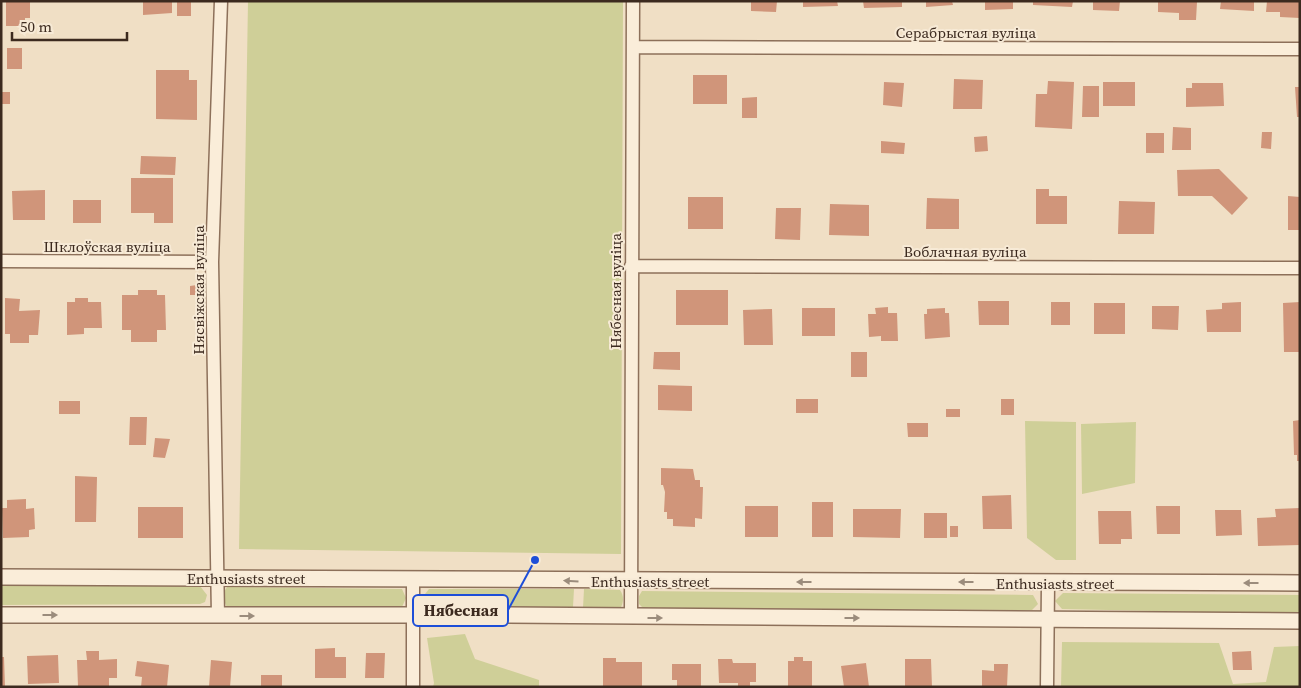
<svg xmlns="http://www.w3.org/2000/svg" width="1301" height="688" viewBox="0 0 1301 688" font-family="'Source Serif 4',serif">
<style>
.green{fill:#cfcf98}
.building{fill:#d0957a}
.lines{fill:none;stroke-linecap:round;stroke-linejoin:round}
.minor-casing{stroke:#8d705a;stroke-width:15}
.tertiary-casing{stroke:#8d705a;stroke-width:18}
.minor{stroke:#faedd9;stroke-width:12}
.tertiary{stroke:#faedd9;stroke-width:15}
.oneway{fill:#9b8c7c}
.labels{text-anchor:middle;dominant-baseline:central;stroke-width:4;stroke-linejoin:round;paint-order:stroke}
.street-label{font-size:15px;fill:#3c2a1f;stroke:#f7ead6}
.leader{fill:none;stroke:#1d4ed8;stroke-width:2}
.callout-dot{fill:#1d4ed8;stroke:#f7ead6;stroke-width:2}
.callout{fill:#f7ead6;stroke:#1d4ed8;stroke-width:2}
.callout-label{font-size:16px;text-anchor:middle;font-weight:bold;fill:#3c2a1f}
</style>
<rect width="100%" height="100%" fill="#f0dfc5"/>
<path class="green" d="M248,1H623L621,554L239,549Z
M1025,421L1076,422V560H1056L1027,538Z
M1136,422L1135,483L1082,494L1081,424Z
M1,585L200,586L207,595L205,602L200,604L1,605Z
M227,587L402,589L406,598L402,607H227C223,600 222,594 227,587Z
M429,589H574L573,607H429L423,604L421,599Z
M584,589L620,590C624,596 624,602 620,609L583,608Z
M642,591L1033,595L1038,604L1032,610L643,608L639,604V596Z
M1063,593L1300,595V614L1062,609L1055,601Z
M465,634L475,659L539,680V687H433L434,683L427,638Z
M1062,642L1219,643L1233,684L1266,682L1274,647L1300,646V687H1061Z"/>
<path class="building" d="M6,1H30V18H25V26H6Z
M143,1H172V13L143,15Z
M177,1H191V16H177Z
M751,1H777L776,12L751,11Z
M803,1H837L838,6L803,7Z
M863,1H902V7L864,8Z
M926,1H952L953,5L926,7Z
M985,1H1013V9L985,10Z
M1033,1H1073L1072,7L1033,5Z
M1093,1H1120L1119,11L1093,10Z
M1158,1L1197,2L1196,20H1179V13L1158,12Z
M1221,1H1254V11L1220,9Z
M1267,1H1300V18L1280,17V12H1266Z
M7,48H22V69H7Z
M156,70H189V80H197V120L156,119Z
M693,75H727V104H693Z
M954,79L983,80L982,109H953Z
M1048,81L1074,82L1072,129L1035,127L1036,94H1047Z
M884,82L904,83L902,107L883,105Z
M1103,82H1135V106H1103Z
M1192,83H1223L1224,106L1186,107V88H1192Z
M1083,86H1099V117H1082Z
M1295,87H1300V117H1297Z
M1,92H10V104H1Z
M757,97V118H742V98Z
M1173,127L1191,128V150H1172Z
M1262,132H1272L1271,149L1261,148Z
M1146,133H1164V153H1146Z
M987,136L988,151L975,152L974,137Z
M881,141L905,143L904,154L881,153Z
M141,156L176,157L175,175L140,174Z
M1219,169L1248,198L1232,215L1212,196H1178L1177,170Z
M131,178H173V223H154V213H131Z
M1036,189H1049V196H1067V224H1036Z
M45,190V220H13L12,191Z
M1288,196L1300,197V230H1288Z
M688,197H723V229H688Z
M927,198L959,199V229H926Z
M73,200H101V223H73Z
M1119,201L1155,202L1154,234H1118Z
M830,204L869,205V236L829,235Z
M776,208H801L800,240L775,239Z
M197,285V295H190V286Z
M138,290H157V295H165L166,330H157V342H131V330H122V295H138Z
M676,290H728V325H676Z
M5,298L20,299L19,311L40,310L38,335H29V343H10V334H5Z
M75,298H88V302H101L102,328H84V334L67,335V302H75Z
M978,301H1009V325H979Z
M1051,302H1070V325H1051Z
M1241,302V332H1207L1206,310L1222,309V303Z
M1300,302V352H1284L1283,303Z
M1094,303H1125V334H1094Z
M1152,306H1179L1178,330L1152,329Z
M888,307V313H897L898,341H881V336L869,337L868,314H876L875,308Z
M802,308H835V336H802Z
M945,308V313H949L950,337L925,339L924,314H927V309Z
M772,309L773,345H744L743,310Z
M654,352H680V370L653,369Z
M851,352H867V377H851Z
M658,385L692,386V411L658,410Z
M796,399H818V413H796Z
M1001,399H1014V415H1001Z
M59,401H80V414H59Z
M946,409H960V417H946Z
M130,417H147L146,445H129Z
M1300,420V461H1297V455H1294L1293,421Z
M907,423H928V437H908Z
M155,438L170,439L165,458L153,457Z
M661,468L693,469L695,480H700V487H703L702,519L695,518V527L673,526V519H667V512H664L665,492L663,485H661Z
M75,476L97,477L96,522H75Z
M1011,495L1012,529H983L982,496Z
M26,499V509L34,508L35,529L29,530V537L3,538L2,508H7V500Z
M812,502H833V537H812Z
M745,506H778V537H745Z
M1156,506H1180V534H1157Z
M138,507H183V538H138Z
M1300,508V545L1258,546L1257,518L1276,517L1275,509Z
M853,509H901L900,538L853,537Z
M1215,510H1241L1242,535L1216,536Z
M1098,511H1131L1132,539H1121V544H1099Z
M924,513H947V538H924Z
M950,526H958V537H950Z
M335,648V657H346V678H315V649Z
M86,651H99V660L117,659V678H109V687L78,686L77,660H87Z
M1251,651L1252,670H1233L1232,652Z
M366,653H385L384,678H365Z
M58,655L59,683L28,684L27,656Z
M1,657H4L5,687H1Z
M794,657H803V661H812V687H788V661H794Z
M603,658H616V662H642V687H603Z
M718,659H732L733,663H756V682H750V687H738V683H719Z
M905,659H931L932,687H905Z
M211,660L232,662L230,687H209Z
M137,661L169,665L167,687H141L142,677L135,676Z
M866,663L869,687H844L841,666Z
M672,664H701V687H677V680H672Z
M994,664H1008L1007,687H982V670L994,671Z
M261,675H282V687H261Z"/>
<g class="lines">
<g class="minor-casing">
<path id="minor" d="M633,47L1300,49
M1,261L212,262
M631,266L1300,268
M413,579V687
M218,616L212,262L221,1
M631,617L633,1
M1047,687L1048,583"/>
</g>
<g class="tertiary-casing">
<path id="tertiary" d="M1,577L1300,583
M1,615H495L1300,621"/>
</g>
<use href="#minor" class="minor"/>
<use href="#tertiary" class="tertiary"/>
</g>
<defs><path id="oneway-solid" d="M-6-.8H1V-3.2L6.5 0L1 3.2V.8H-6Z" transform="scale(1.25)"/></defs>
<g class="oneway">
<use href="#oneway-solid" transform="translate(571 581) rotate(-177)"/>
<use href="#oneway-solid" transform="translate(804 582) rotate(-180)"/>
<use href="#oneway-solid" transform="translate(966 582) rotate(-180)"/>
<use href="#oneway-solid" transform="translate(1251 583) rotate(-180)"/>
<use href="#oneway-solid" transform="translate(50 615)"/>
<use href="#oneway-solid" transform="translate(247 616)"/>
<use href="#oneway-solid" transform="translate(655 618)"/>
<use href="#oneway-solid" transform="translate(852 618)"/>
</g>
<g class="labels">
<g class="street-label">
<text x="966" y="32">Серабрыстая вуліца</text>
<text x="107" y="246">Шклоўская вуліца</text>
<text x="965" y="251">Воблачная вуліца</text>
<text transform="translate(198 290) rotate(-90)">Нясвіжская вуліца</text>
<text transform="translate(615 291) rotate(-90)">Нябесная вуліца</text>
<text x="246" y="578">Enthusiasts street</text>
<text x="650" y="581">Enthusiasts street</text>
<text x="1055" y="583">Enthusiasts street</text>
</g>
</g>
<path class="leader" d="M535 560L508 610"/>
<circle class="callout-dot" cx="535" cy="560" r="5"/>
<rect class="callout" x="413" y="595" width="95" height="31" rx="5"/>
<g class="callout-label">
<text x="461" y="616">Нябесная</text>
</g>
<rect width="1301" height="688" fill="none" stroke="#3c2a1f" stroke-width="5"/>
<path d="M12 32v8h115v-8" fill="none" stroke="#3c2a1f" stroke-width="2.5"/>
<text x="20" y="32" font-size="15" fill="#3c2a1f" stroke="#f7ead6" stroke-width="4" paint-order="stroke">50 m</text>
</svg>
